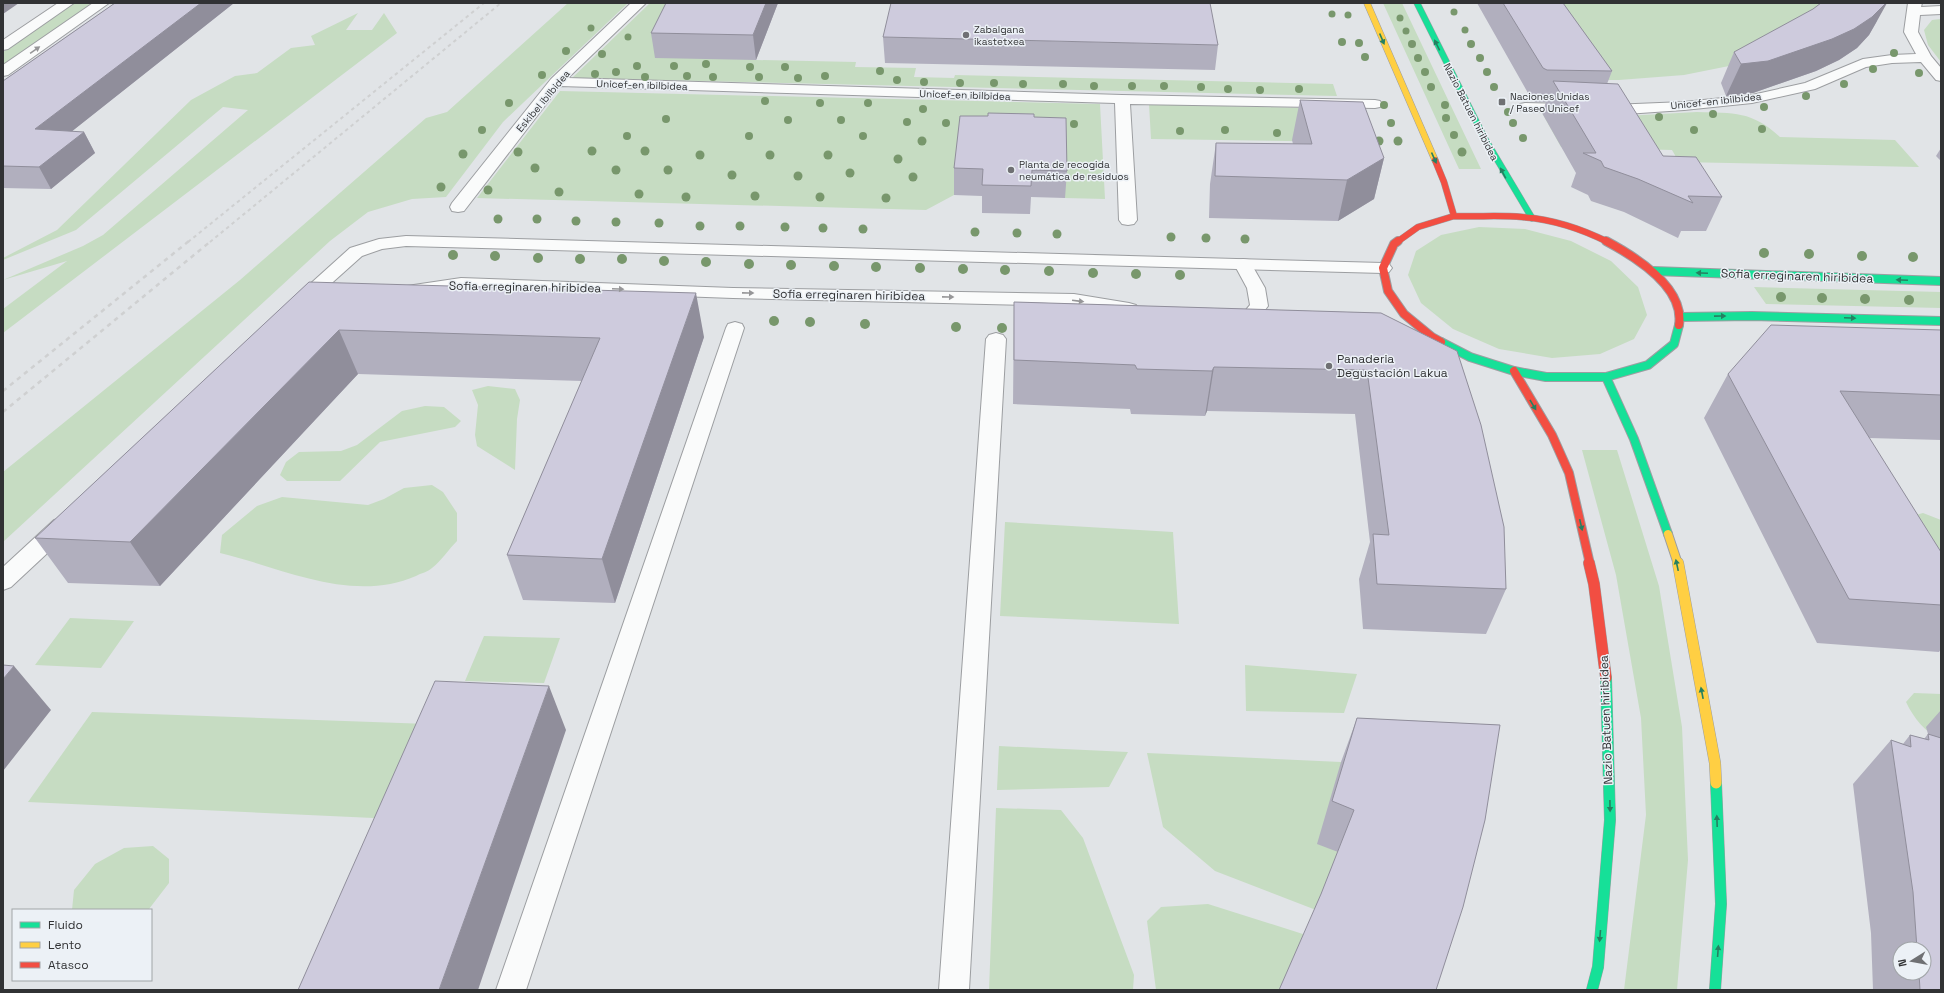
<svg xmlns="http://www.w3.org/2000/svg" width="1944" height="993" viewBox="0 0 1944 993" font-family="'Space Grotesk',sans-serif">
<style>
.green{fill:#c6dcc2}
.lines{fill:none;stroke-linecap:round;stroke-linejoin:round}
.lane-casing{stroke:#9c9ea1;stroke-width:2}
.street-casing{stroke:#9c9ea1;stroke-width:2}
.fast-far2-casing{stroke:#9c9ea1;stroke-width:7}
.fast-far1-casing{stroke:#9c9ea1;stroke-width:10}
.fast-casing{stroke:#9c9ea1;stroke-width:12}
.slow-far2-casing{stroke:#9c9ea1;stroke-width:7}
.slow-far1-casing{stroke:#9c9ea1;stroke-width:10}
.slow-casing{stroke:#9c9ea1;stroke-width:12}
.jam-far2-casing{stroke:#9c9ea1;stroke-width:7}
.jam-far1-casing{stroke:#9c9ea1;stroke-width:10}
.jam-casing{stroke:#9c9ea1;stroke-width:12}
.lane{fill:#fafbfb;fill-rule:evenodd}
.street{fill:#fafbfb;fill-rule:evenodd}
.fast-far2{stroke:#16e098;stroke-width:6}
.fast-far1{stroke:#16e098;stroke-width:8}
.fast{stroke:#16e098;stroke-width:11}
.slow-far2{stroke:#ffcf43;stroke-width:6}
.slow-far1{stroke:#ffcf43;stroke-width:8}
.slow{stroke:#ffcf43;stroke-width:11}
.jam-far2{stroke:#f24e42;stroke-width:6}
.jam-far1{stroke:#f24e42;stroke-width:8}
.jam{stroke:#f24e42;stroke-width:11}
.rail-far1{stroke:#cfd0d1;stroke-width:2;stroke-dasharray:3.5 3.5;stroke-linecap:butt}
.rail{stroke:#cfd0d1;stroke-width:2.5;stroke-dasharray:4.5 4.5;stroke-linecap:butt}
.tree{fill:#78976c}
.wall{fill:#b1afbe;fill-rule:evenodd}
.shaded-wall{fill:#908e9b}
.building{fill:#cecbdd;stroke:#908e9b}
.oneway{fill:#258061}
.oneway2{fill:#969698}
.poi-dot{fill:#6f7073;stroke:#ecf1f6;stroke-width:1.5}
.labels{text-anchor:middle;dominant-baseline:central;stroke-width:3;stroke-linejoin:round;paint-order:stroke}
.far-poi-label{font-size:10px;fill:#313234;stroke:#ecf1f6;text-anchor:start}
.far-street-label{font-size:10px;fill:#313234;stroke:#ecf1f6}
.street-label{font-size:12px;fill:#313234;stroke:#ecf1f6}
.poi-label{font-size:12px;fill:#313234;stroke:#ecf1f6;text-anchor:start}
</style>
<rect width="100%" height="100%" fill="#e1e4e7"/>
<path class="green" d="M75,3H92L3,65V52Z
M568,3H628L503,122L446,197L412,199L368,212L330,241L3,542V472L240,280L426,118L447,112Z
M650,3H683L756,60L856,62L855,67L916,68L914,77L954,78L955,75L1333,84L1337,96L572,78Z
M1383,3H1402L1481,169H1459Z
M1533,3H1830L1739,64L1684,75L1619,80H1585Z
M358,13L346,30H372L384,13L397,33L3,333V309L67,261L3,280L83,246L103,235L248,110L223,107L76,230L3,260V258L57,230L191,100L235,76L257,73L291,48L315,45L311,36Z
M1941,19V62L1928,45L1924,30L1932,20Z
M560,91L1100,104L1105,199L1065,198L960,143L954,195L926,210L477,198Z
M1149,104L1344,109L1354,142L1151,139Z
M1697,112C1734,113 1752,111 1780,137L1895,140L1919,167L1679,162L1672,150L1561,147L1542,113L1624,116Z
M1479,227L1525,229L1571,241L1611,261L1638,287L1647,315L1634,339L1600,354L1552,358L1499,349L1453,329L1421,303L1408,275L1416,251L1441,235Z
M1754,287L1941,292V308L1766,304Z
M488,386L515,389L520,400L517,419L515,470L477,446L475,435L478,405L472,390Z
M425,406L444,407L461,421L455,427L380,442L340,481H287L280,475L286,462L299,452L341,451L357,445L402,411Z
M1582,450H1617L1659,586L1682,727L1688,860L1677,990H1624L1646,815L1641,718L1616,575Z
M432,485L443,492L457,513V541C449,549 441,561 432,568C428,572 421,573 416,576C352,604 283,568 220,553L222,535L257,506L282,497L368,505L384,499L404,488Z
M1923,513L1941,520V586L1901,519Z
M1005,522L1173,532L1179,624L1000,616Z
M70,618L134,621L101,668L35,665Z
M484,636L560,638L544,683L465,681Z
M1245,665L1357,674L1344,713L1246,711Z
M1914,693L1941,694V741C1925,731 1914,719 1906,702Z
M92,712L456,725L417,820L28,802Z
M999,746L1128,752L1109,787L997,790Z
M1147,753L1341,762L1338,852L1316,910L1215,871L1163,827Z
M996,808L1061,810L1083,838L1134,975L1133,990H989Z
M153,846L169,859V883L149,909L72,910L74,890L95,864L124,848Z
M1208,904L1306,935L1281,990H1156L1147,921L1161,907Z"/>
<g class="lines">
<g class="lane-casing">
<path id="lane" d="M1243,259L1249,260L1265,288L1268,306L1253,326L1233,330L1226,328L1224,324L1226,320L1240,317L1250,305L1247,288L1234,264L1237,260Z
M461,278L733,288L1074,294L1129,303L1136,305L1138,309L1136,313L1129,315L1074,306L733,298L461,288L407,296L401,295L398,291L401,287L407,286Z"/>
</g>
<g class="street-casing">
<path id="street" d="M58,3H74L8,49L3,50V40Z
M93,3H109L8,75L3,76V65Z
M631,3H646L568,78L1122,95L1375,100L1380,101L1382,104L1380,107L1375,108L1130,104L1137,220L1134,224L1128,225L1122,224L1119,220L1115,103L560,86L464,211L458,212L452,211L450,207L452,203L551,79Z
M1908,3H1922L1921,7L1941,6V14L1920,15L1918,32L1931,56L1941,68V81L1936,80L1921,62L1892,63L1866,67L1815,89L1752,103L1684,110L1611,115L1525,111L1520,110L1518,107L1520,104L1525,103L1611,105L1684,102L1752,95L1805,83L1863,59L1892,55L1916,54L1904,32Z
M406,236L1383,263L1389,264L1392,268L1389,272L1383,273L406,246L382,249L362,256L305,307L298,309L291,307L289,303L350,248L379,239Z
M735,322L742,324L744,328L526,990H496L726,328L728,324Z
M996,333L1003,335L1006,339L969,990H939L986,339L989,335Z
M62,518L70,520L73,526L70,532L11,587L3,590V567L54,520Z"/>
</g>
<g class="fast-far2-casing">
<path id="fast-far2" d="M1417,3L1485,139L1532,218"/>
</g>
<g class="fast-far1-casing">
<path id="fast-far1" d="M1653,271L1941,281
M1681,317L1752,316L1941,321
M1441,342L1470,357L1514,371L1546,377H1606L1648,365L1674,344L1679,325
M1606,377L1634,439L1668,534"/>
</g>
<g class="fast-casing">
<path id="fast" d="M1592,990L1598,967L1610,820L1606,678
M1715,990L1721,904L1716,783"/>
</g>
<g class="slow-far2-casing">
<path id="slow-far2" d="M1367,3L1435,160"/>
</g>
<g class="slow-far1-casing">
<path id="slow-far1" d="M1668,534L1678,564"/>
</g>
<g class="slow-casing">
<path id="slow" d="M1678,563L1715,763L1716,783"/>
</g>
<g class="jam-far2-casing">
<path id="jam-far2" d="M1435,160L1444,182L1454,216
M1454,216C1477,217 1499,215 1522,217C1551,219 1582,229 1608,242
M1397,242L1418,227L1454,216"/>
</g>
<g class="jam-far1-casing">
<path id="jam-far1" d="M1398,241L1394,244L1383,268L1388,291L1404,314L1432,337L1441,342
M1606,241C1634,256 1685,287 1679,325
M1514,371L1552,435L1569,473L1590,564"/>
</g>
<g class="jam-casing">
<path id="jam" d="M1589,563L1594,584L1606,678"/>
</g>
<use href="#lane" class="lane"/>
<use href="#street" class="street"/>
<use href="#fast-far2" class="fast-far2"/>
<use href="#fast-far1" class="fast-far1"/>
<use href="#fast" class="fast"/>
<use href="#slow-far2" class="slow-far2"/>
<use href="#slow-far1" class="slow-far1"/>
<use href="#slow" class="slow"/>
<use href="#jam-far2" class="jam-far2"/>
<use href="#jam-far1" class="jam-far1"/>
<use href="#jam" class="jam"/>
<path class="rail-far1" d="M188,242L484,3
M210,242L501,3"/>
<path class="rail" d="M3,391L189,241
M3,412L211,241"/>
</g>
<g class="tree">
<circle cx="1454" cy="12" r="3.5"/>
<circle cx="1332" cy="14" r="3.5"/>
<circle cx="1348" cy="15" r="3.5"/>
<circle cx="1400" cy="18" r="3.5"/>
<circle cx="591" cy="28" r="3.5"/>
<circle cx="1465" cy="30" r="3.5"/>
<circle cx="1406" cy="31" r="3.5"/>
<circle cx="628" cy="37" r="3.5"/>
<circle cx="1342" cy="42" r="4"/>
<circle cx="1359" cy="43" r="4"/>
<circle cx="1412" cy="44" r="4"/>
<circle cx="1471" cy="44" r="4"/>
<circle cx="566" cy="51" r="4"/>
<circle cx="1894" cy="53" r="4"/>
<circle cx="602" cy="54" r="4"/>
<circle cx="1365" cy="57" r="4"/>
<circle cx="1418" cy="58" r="4"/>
<circle cx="1480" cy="58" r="4"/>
<circle cx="706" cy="64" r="4"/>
<circle cx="637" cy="66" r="4"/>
<circle cx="674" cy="66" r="4"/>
<circle cx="750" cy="67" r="4"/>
<circle cx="785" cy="67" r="4"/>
<circle cx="1873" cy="69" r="4"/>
<circle cx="880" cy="71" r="4"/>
<circle cx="616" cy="72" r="4"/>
<circle cx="1425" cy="72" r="4"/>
<circle cx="1487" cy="72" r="4"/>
<circle cx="1919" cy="73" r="4"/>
<circle cx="595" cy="74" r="4"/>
<circle cx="542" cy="75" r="4"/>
<circle cx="687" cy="76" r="4"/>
<circle cx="825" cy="76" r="4"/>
<circle cx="645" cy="77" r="4"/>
<circle cx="713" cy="77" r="4"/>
<circle cx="759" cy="77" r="4"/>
<circle cx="798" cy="78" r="4"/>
<circle cx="897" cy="80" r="4"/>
<circle cx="924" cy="82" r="4"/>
<circle cx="960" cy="83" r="4"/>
<circle cx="994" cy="83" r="4"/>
<circle cx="1023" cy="84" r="4"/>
<circle cx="1063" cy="84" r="4"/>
<circle cx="1844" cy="84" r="4"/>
<circle cx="1094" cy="86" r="4"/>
<circle cx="1132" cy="86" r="4"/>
<circle cx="1164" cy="86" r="4"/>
<circle cx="1201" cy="87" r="4"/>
<circle cx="1431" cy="87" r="4"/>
<circle cx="1494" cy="87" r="4"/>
<circle cx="1228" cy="89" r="4"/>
<circle cx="1299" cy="89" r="4"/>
<circle cx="1260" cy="90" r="4"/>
<circle cx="1806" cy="96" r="4"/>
<circle cx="765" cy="101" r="4"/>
<circle cx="509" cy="103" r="4"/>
<circle cx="820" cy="103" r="4"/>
<circle cx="868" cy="103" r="4"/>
<circle cx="1384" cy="105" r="4"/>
<circle cx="1445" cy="105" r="4"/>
<circle cx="1764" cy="107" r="4"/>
<circle cx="923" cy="109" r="4"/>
<circle cx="1508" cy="112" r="4"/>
<circle cx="1713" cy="114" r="4"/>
<circle cx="1659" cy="117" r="4"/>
<circle cx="1446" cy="118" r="4"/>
<circle cx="666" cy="119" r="4"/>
<circle cx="788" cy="120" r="4"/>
<circle cx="841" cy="120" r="4"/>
<circle cx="907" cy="122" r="4"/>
<circle cx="946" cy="123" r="4"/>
<circle cx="1391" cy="123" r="4"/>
<circle cx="1513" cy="123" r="4"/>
<circle cx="1074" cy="124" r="4"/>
<circle cx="1762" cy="129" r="4"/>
<circle cx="482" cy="130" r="4"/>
<circle cx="1225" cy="130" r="4"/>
<circle cx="1694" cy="130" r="4"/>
<circle cx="1180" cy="131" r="4"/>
<circle cx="1277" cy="133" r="4"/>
<circle cx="1454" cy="135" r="4"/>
<circle cx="627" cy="136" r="4"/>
<circle cx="749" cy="136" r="4"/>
<circle cx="863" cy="136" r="4"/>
<circle cx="1523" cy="138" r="4"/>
<circle cx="922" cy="141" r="4.5"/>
<circle cx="1379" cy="141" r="4.5"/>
<circle cx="1398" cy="141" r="4.5"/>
<circle cx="592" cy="151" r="4.5"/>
<circle cx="645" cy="151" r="4.5"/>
<circle cx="518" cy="152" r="4.5"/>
<circle cx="1462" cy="152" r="4.5"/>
<circle cx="463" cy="154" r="4.5"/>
<circle cx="700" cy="155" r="4.5"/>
<circle cx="770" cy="155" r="4.5"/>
<circle cx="828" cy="155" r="4.5"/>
<circle cx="898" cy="159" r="4.5"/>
<circle cx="535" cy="168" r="4.5"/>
<circle cx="616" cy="170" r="4.5"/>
<circle cx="668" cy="170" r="4.5"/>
<circle cx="850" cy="173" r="4.5"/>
<circle cx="732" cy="175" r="4.5"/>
<circle cx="798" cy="176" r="4.5"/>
<circle cx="913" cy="177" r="4.5"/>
<circle cx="441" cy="187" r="4.5"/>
<circle cx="488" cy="190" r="4.5"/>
<circle cx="559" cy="192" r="4.5"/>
<circle cx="639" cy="194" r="4.5"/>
<circle cx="755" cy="196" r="4.5"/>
<circle cx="686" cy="197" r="4.5"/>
<circle cx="820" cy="197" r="4.5"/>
<circle cx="886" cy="198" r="4.5"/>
<circle cx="498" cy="219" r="4.5"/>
<circle cx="537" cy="219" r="4.5"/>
<circle cx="576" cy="221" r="4.5"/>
<circle cx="616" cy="222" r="4.5"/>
<circle cx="659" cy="223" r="4.5"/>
<circle cx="700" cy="226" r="4.5"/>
<circle cx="740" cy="226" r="4.5"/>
<circle cx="785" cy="227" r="4.5"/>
<circle cx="823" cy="228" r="4.5"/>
<circle cx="863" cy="229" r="4.5"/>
<circle cx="975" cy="232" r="4.5"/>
<circle cx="1017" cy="233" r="4.5"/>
<circle cx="1057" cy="234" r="4.5"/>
<circle cx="1171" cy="237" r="4.5"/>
<circle cx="1206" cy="238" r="4.5"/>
<circle cx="1245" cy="239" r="4.5"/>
<circle cx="1764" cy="253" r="5"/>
<circle cx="1809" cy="254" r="5"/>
<circle cx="453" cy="255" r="5"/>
<circle cx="495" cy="256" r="5"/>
<circle cx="1862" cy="256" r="5"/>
<circle cx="1913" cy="257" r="5"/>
<circle cx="538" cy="258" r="5"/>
<circle cx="580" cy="259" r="5"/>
<circle cx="622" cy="259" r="5"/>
<circle cx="664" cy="261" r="5"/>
<circle cx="706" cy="262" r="5"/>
<circle cx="749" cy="264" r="5"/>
<circle cx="791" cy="265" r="5"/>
<circle cx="834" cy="266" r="5"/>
<circle cx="876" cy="267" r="5"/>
<circle cx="920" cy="268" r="5"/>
<circle cx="963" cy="269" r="5"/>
<circle cx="1005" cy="270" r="5"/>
<circle cx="1049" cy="271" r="5"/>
<circle cx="1093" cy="273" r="5"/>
<circle cx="1136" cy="274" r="5"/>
<circle cx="1180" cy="275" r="5"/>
<circle cx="1781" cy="297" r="5"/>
<circle cx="1822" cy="298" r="5"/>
<circle cx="1865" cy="299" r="5"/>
<circle cx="1909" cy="300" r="5"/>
<circle cx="774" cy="321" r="5"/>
<circle cx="810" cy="322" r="5"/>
<circle cx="865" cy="324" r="5"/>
<circle cx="956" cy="327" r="5"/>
<circle cx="1002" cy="328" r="5"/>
</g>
<path class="wall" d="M115,3H234L71,132H84L95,153L51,189L3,188V81Z
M666,3H778L756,60L655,58L651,33Z
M1477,3H1563L1612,71L1607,84L1663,156L1722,197L1706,231H1681L1678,238L1624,212L1591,201L1588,195L1571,187L1576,173L1542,113L1546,102H1536L1532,100Z
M1877,21L1869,35L1857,48L1839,60L1816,71L1753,93L1726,96L1721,83L1734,52Z
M883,37L1218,45L1215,70L885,63Z
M1300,100L1384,158L1374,199L1338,221L1209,218L1210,184L1216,143L1293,144L1292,140Z
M1034,117L1067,171L1065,198L1031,197L1030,214L982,213V196L954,195V168Z
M1941,148V161L1936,156Z
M309,282L704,337L615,603L523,600L507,555L582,381L358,374L160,586L68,583L35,538Z
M1014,302L1381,313L1506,589L1486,634L1363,629L1359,579L1370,542L1355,414L1207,411L1205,416L1131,414L1130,409L1013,404Z
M1941,330V440L1869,438L1941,552V649L1939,652L1817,643L1704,418L1728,374Z
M1941,710V990H1873L1871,933L1853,784L1891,740L1903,744L1910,735L1924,739L1928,734L1926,727ZM1900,949H1924V973H1900Z
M1357,718L1500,725L1321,894L1338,852L1317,844L1341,762Z"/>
<path class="shaded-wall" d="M3,3H19L3,14Z
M201,3H234L47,151L35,129Z
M766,3H778L756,60L753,35Z
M1886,3H1887L1877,21L1869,35L1857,48L1839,60L1816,71L1753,93L1726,96L1741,64Z
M84,132L95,153L51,189L39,167Z
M1384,158L1374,199L1338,221L1347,180Z
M696,293L704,337L615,603L602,559Z
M339,330L358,374L160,586L130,542Z
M1214,367L1207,411L1205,416L1212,371Z
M14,666L51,710L3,771V679Z
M549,686L566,730L478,990H439Z"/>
<path class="building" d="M115,3H201L35,129L84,132L39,167L3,166V81Z
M666,3H766L753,35L651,33Z
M891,3H1210L1218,45L883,37Z
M1503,3H1563L1612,71L1547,70L1543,68Z
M1821,3H1886L1872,17L1854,29L1832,39L1768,61L1741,64L1734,52L1813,9Z
M1553,81L1618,84L1663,156L1696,157L1722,197L1688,196L1693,203L1638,179L1604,167L1601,161L1583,153H1596Z
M1300,100L1363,102L1384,158L1347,180L1215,176L1216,143L1312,144Z
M988,113L1034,114V117L1066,118L1067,171L1032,170L1031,186L982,185L983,169L954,168L960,116H988Z
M309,282L696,293L602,559L507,555L600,338L339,330L130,542L35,538Z
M1014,302L1381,313L1457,351L1481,425L1504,527L1506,589L1377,584L1373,534L1389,535L1367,370L1214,367L1212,371L1137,369L1135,365L1014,360Z
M1771,325L1941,330V395L1840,391L1941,552V605L1849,599L1728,374Z
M3,665L14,666L3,679Z
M435,681L549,686L439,990H298Z
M1357,718L1500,725L1485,820L1463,907L1436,990H1279L1321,894L1354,810L1332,801Z
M1928,734L1941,738V990H1920L1919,973H1924V949H1917L1913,892L1891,740L1911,747L1910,735L1929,740Z"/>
<defs><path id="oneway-solid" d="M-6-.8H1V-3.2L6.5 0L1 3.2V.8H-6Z"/></defs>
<g class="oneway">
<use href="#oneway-solid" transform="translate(1382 39) rotate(67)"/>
<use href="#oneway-solid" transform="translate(1437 45) rotate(-116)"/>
<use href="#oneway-solid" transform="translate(1434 158) rotate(66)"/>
<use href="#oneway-solid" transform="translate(1503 173) rotate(-118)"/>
<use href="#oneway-solid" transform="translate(1702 273) rotate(-178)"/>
<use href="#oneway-solid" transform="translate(1902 280) rotate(-178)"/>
<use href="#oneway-solid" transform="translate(1720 316) rotate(-1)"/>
<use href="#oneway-solid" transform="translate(1850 318) rotate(2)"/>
<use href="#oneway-solid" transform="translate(1533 405) rotate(59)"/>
<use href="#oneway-solid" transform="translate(1581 525) rotate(77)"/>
<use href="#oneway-solid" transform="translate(1677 565) rotate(-102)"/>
<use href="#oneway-solid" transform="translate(1702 693) rotate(-101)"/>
<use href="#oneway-solid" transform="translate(1610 806) rotate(89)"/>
<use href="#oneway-solid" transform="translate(1717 821) rotate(-92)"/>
<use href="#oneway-solid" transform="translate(1600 936) rotate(95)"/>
<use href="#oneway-solid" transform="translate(1718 951) rotate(-86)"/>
</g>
<g class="oneway2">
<use href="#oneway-solid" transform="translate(35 50) rotate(-35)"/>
<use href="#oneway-solid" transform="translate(618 289) rotate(2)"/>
<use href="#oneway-solid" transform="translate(748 293) rotate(1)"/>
<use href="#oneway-solid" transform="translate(948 297) rotate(1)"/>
<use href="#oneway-solid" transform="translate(1078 301) rotate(7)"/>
</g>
<g class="poi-dot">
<circle cx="966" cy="35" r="4"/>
<rect x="1498" y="98" width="8" height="8" rx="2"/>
<circle cx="1011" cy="170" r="4"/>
<circle cx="1329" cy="366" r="4"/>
</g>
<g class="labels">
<g class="far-poi-label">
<text x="974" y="29">Zabalgana<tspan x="974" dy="12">ikastetxea</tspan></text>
<text x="1510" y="96">Naciones Unidas<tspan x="1510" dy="12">/ Paseo Unicef</tspan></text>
<text x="1019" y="164">Planta de recogida<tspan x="1019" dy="12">neumática de residuos</tspan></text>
</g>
<g class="far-street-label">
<text transform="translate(642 85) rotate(2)">Unicef-en ibilbidea</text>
<text transform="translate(965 95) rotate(2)">Unicef-en ibilbidea</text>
<text transform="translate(543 101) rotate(-50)">Eskibel ibilbidea</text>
<text transform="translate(1716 101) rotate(-6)">Unicef-en ibilbidea</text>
<text transform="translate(1471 112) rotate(63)">Nazio Batuen hiribidea</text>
</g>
<g class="street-label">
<text transform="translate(1797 276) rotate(2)">Sofia erreginaren hiribidea</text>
<text transform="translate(525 287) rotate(1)">Sofia erreginaren hiribidea</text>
<text transform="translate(849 295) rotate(1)">Sofia erreginaren hiribidea</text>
<text transform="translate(1606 720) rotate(-92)">Nazio Batuen hiribidea</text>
</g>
<g class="poi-label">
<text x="1337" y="359">Panaderia<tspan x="1337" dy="14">Degustación Lakua</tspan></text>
</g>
</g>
<rect width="1944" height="993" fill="none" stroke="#313234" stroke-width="8"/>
<rect x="12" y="909" width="140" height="72" fill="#ecf1f6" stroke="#a1a5a8"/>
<rect x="20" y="922" width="20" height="6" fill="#16e098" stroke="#a1a5a8"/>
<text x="48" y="929" font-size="12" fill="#313234">Fluido</text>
<rect x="20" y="942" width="20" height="6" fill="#ffcf43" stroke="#a1a5a8"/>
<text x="48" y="949" font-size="12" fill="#313234">Lento</text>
<rect x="20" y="962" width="20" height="6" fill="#f24e42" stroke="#a1a5a8"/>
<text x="48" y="969" font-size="12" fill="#313234">Atasco</text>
<g transform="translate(1912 961) rotate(259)"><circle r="19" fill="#ecf1f6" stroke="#a1a5a8"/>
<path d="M0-3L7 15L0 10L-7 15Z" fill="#6f7073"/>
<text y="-6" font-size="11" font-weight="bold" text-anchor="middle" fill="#313234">N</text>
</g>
</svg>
